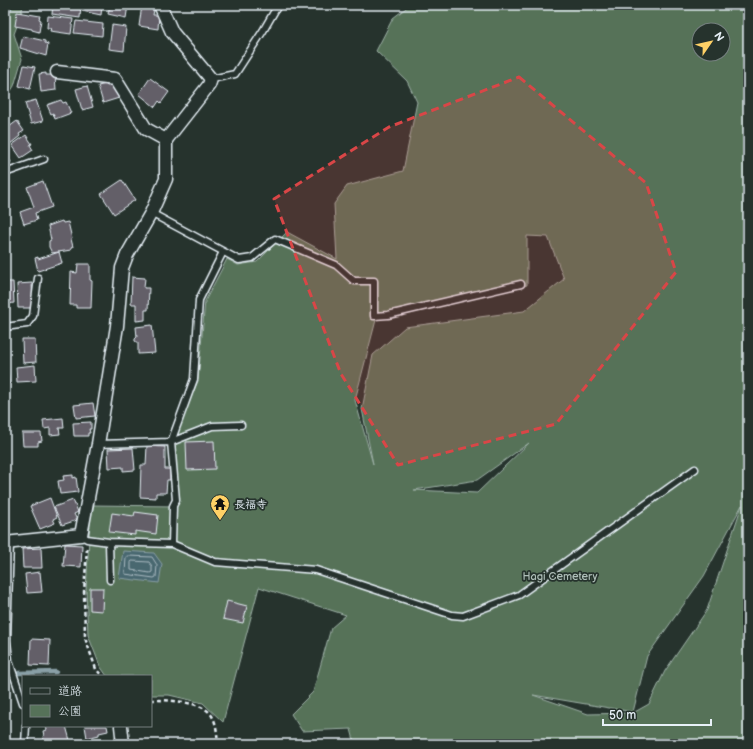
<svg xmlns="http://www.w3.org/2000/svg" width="753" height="749" viewBox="0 0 753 749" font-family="'Balsamiq Sans','Klee One',sans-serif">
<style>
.green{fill:#567259;stroke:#9fb2a8;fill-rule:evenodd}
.water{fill:#4a6870;stroke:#899fa6}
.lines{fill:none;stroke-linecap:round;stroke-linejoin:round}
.shore{stroke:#a9bac2;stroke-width:1}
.stream{stroke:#899fa6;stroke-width:4.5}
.building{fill:#645e68;stroke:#e8f1f8}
.service-casing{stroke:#e8f1f8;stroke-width:9}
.minor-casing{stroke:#e8f1f8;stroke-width:15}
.path{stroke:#e8f1f8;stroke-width:2.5;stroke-dasharray:4 3;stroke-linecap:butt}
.service{stroke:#26332d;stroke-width:6}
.minor{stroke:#26332d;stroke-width:12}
.marked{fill:#d94647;fill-opacity:0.2;stroke:#d94647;stroke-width:3;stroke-dasharray:8 5;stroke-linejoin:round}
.labels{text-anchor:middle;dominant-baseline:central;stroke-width:3.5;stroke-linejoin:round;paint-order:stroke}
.poi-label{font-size:11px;font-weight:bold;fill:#e8f1f8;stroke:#26332d;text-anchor:start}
.park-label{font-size:11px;fill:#aebeb8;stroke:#26332d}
</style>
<rect width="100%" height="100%" fill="#26332d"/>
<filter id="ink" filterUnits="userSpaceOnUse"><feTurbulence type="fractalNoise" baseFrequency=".025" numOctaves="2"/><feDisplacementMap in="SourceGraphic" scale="8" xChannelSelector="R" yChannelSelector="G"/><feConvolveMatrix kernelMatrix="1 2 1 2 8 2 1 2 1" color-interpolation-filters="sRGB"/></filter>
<g filter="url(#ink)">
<path class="green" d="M5,5H23L21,15L14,34L22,59L14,86L5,100Z
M410,5H748V744H355L351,729L302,731L291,714L313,692L331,628L346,615L259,587L223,722L203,703L169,695H151V676H107L100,666L88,635L86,590L91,505L175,506L173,439L198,381L205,301L227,259L238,265L257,262L287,232L337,259L334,204L347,186L403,171L417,102L407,81L376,51L393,18ZM699,30H723V54H699ZM527,236L548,237L564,279L524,311L405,327L373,355L362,409L373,464L355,400L376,320L527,285ZM529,443L477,493L414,490L477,480ZM742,505L707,610L665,671L649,704L633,713L588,714L533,695L633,712L647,656L704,576Z"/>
<path class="water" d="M123,551L154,553L162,564L159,583L119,578Z"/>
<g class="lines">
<path class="shore" d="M128,556L152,557L157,565L156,577L154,578L125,574L126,557Z
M132,561L149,562L152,566V572L150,573L131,570V563Z"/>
<path class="stream" d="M5,14L12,5
M5,669H6
M19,673L56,672"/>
</g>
<path class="building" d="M53,5H81L80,18L52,14Z
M83,5H102L101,15L82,11Z
M110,5H128L126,18L108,14Z
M142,5H155L153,15H159L158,29L139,26Z
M17,12L40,16L39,19L41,20L39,32L32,30V29L15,26Z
M48,16L73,19L71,34L50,31L51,28H47Z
M76,21L103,24L102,36L74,33Z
M112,25L126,27L124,51L109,49Z
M23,36L45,41V43L48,44L46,56L20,48Z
M24,65L35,67L30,89L19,86Z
M46,73V75H55L56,90L41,92L39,74Z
M150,78L169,92L161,103L159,101L155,107L139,94Z
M106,84L107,86L115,85L119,98L103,103L98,86Z
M87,86L93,107L82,110L76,89Z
M36,100L43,121L31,124L25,103Z
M61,100L63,103L66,102L71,113L55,119L53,113L51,114L47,105Z
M17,121L24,131L19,134L20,136L10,144L5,138V130Z
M26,135L32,144L30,145L33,150L21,158L12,145Z
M5,153L11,162L5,166Z
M122,180L135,200L114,214L101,194Z
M43,181L52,207L35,213L37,220L24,224L20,212L34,207L27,187Z
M62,221L63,223L68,222L72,239H71L73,247L71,248V250L52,253L49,247V241L51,240L48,226Z
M59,252L62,263L38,271L35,258L38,257V259Z
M78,264H90V280L92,281L91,308H76V305H70L71,272L77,273Z
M132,277L145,278L144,288H149L148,310H145V320L136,321V304H131Z
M5,282H13L14,303L7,304V309H5Z
M32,283L33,308H18L17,284Z
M152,325L155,353L138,354V343L135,341V339L137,337L136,327Z
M22,339H35L36,362L23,363Z
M35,365L36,381L17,382L16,367Z
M5,368H7L9,384H5Z
M93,403L95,416L76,418L74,405Z
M63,418L64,428H59L60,434L50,435V428L44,429L43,420Z
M91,422V429H89L90,433H88V436H74L73,423Z
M22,433H41L42,441L38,442V446H23Z
M214,441L215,469L187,470L186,442Z
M147,446L165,447V469H170V480H167L166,493H156V498L140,497L141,465H146Z
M133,448L135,470L123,471V467L109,468L108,449Z
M73,475V478L76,477L78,492L60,494L58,481L64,480L63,476Z
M50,498L57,517L53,519L55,523L40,529L30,506Z
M73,500L78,512L74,514L77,520L62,525L54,507Z
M135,512L158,515L156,534L135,531V535L109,532L112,513L134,516Z
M65,544L82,545L81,567L63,566Z
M41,548L42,568H23L22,549Z
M40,572L42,592L27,593L25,574Z
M90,588H103L102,611L90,610Z
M227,601L247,606L243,623L223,619Z
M31,639L50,640L49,666L30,665Z
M46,726H66L71,744H45L43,736H44L43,731L47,730Z
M85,726H107L108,731L99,733V735L87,738Z"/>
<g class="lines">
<g class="service-casing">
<path id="service" d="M211,79L235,74L263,31L278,5
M5,173L44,159
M151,213L239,260L252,258L275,239L336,265L354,281H374V316L388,315L521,284
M5,327L27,324L33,316L38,278
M98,444L171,442L212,426L241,425
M81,535L87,539L109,542L172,544L215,562L316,570L452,615L463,616L519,595L695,469
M10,542L7,640L9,661L23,703
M109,542L110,580
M172,544L173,506L176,500L171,442L194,379L199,300L223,252
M25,744L26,726"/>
</g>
<g class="minor-casing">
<path id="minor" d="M57,72L115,79L146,129L166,140
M5,543L81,535L98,444L117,326L122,268L127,255L151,213L166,179V140L209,85L211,79L172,32L160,5
M121,726L123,744"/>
</g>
<path class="path" d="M87,548L84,592L85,638L96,669L102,676
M151,700C167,700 204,701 212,716C217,724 217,735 218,744"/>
<use href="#service" class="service"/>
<use href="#minor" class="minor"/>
</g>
</g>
<path class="marked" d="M519,77L646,183L676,272L556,424L398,465L341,374L274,199L389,127Z"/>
<defs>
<g id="temple-pin" transform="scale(1)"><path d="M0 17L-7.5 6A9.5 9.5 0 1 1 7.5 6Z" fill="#ffd166" stroke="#26332d"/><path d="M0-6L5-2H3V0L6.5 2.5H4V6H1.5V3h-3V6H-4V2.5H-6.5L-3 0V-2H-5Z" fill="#111"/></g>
</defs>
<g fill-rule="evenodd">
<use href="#temple-pin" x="220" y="504"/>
</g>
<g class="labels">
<g class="poi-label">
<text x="234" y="504">長福寺</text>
</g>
<g class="park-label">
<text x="560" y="576">Hagi Cemetery</text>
</g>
</g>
<rect width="753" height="749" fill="none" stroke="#26332d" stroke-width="20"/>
<rect x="10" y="10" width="733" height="729" fill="none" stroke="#e8f1f8" stroke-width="1.5" filter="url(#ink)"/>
<rect x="22" y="675" width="130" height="52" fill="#26332d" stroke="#747f7e"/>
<rect x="30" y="688" width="20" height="6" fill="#26332d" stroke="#747f7e"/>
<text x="58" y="695" font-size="12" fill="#e8f1f8">道路</text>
<rect x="30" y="705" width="20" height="12" fill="#567259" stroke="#747f7e"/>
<text x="58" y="715" font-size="12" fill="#e8f1f8">公園</text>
<g transform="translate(711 42) rotate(56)"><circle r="19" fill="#26332d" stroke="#747f7e"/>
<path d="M0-3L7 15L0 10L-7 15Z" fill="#ffd166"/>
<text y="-6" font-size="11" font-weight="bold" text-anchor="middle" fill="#e8f1f8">N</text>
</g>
<path d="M603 719v6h108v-6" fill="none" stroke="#e8f1f8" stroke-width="2"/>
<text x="609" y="719" font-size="12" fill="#e8f1f8" stroke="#26332d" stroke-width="3" paint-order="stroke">50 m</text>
</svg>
